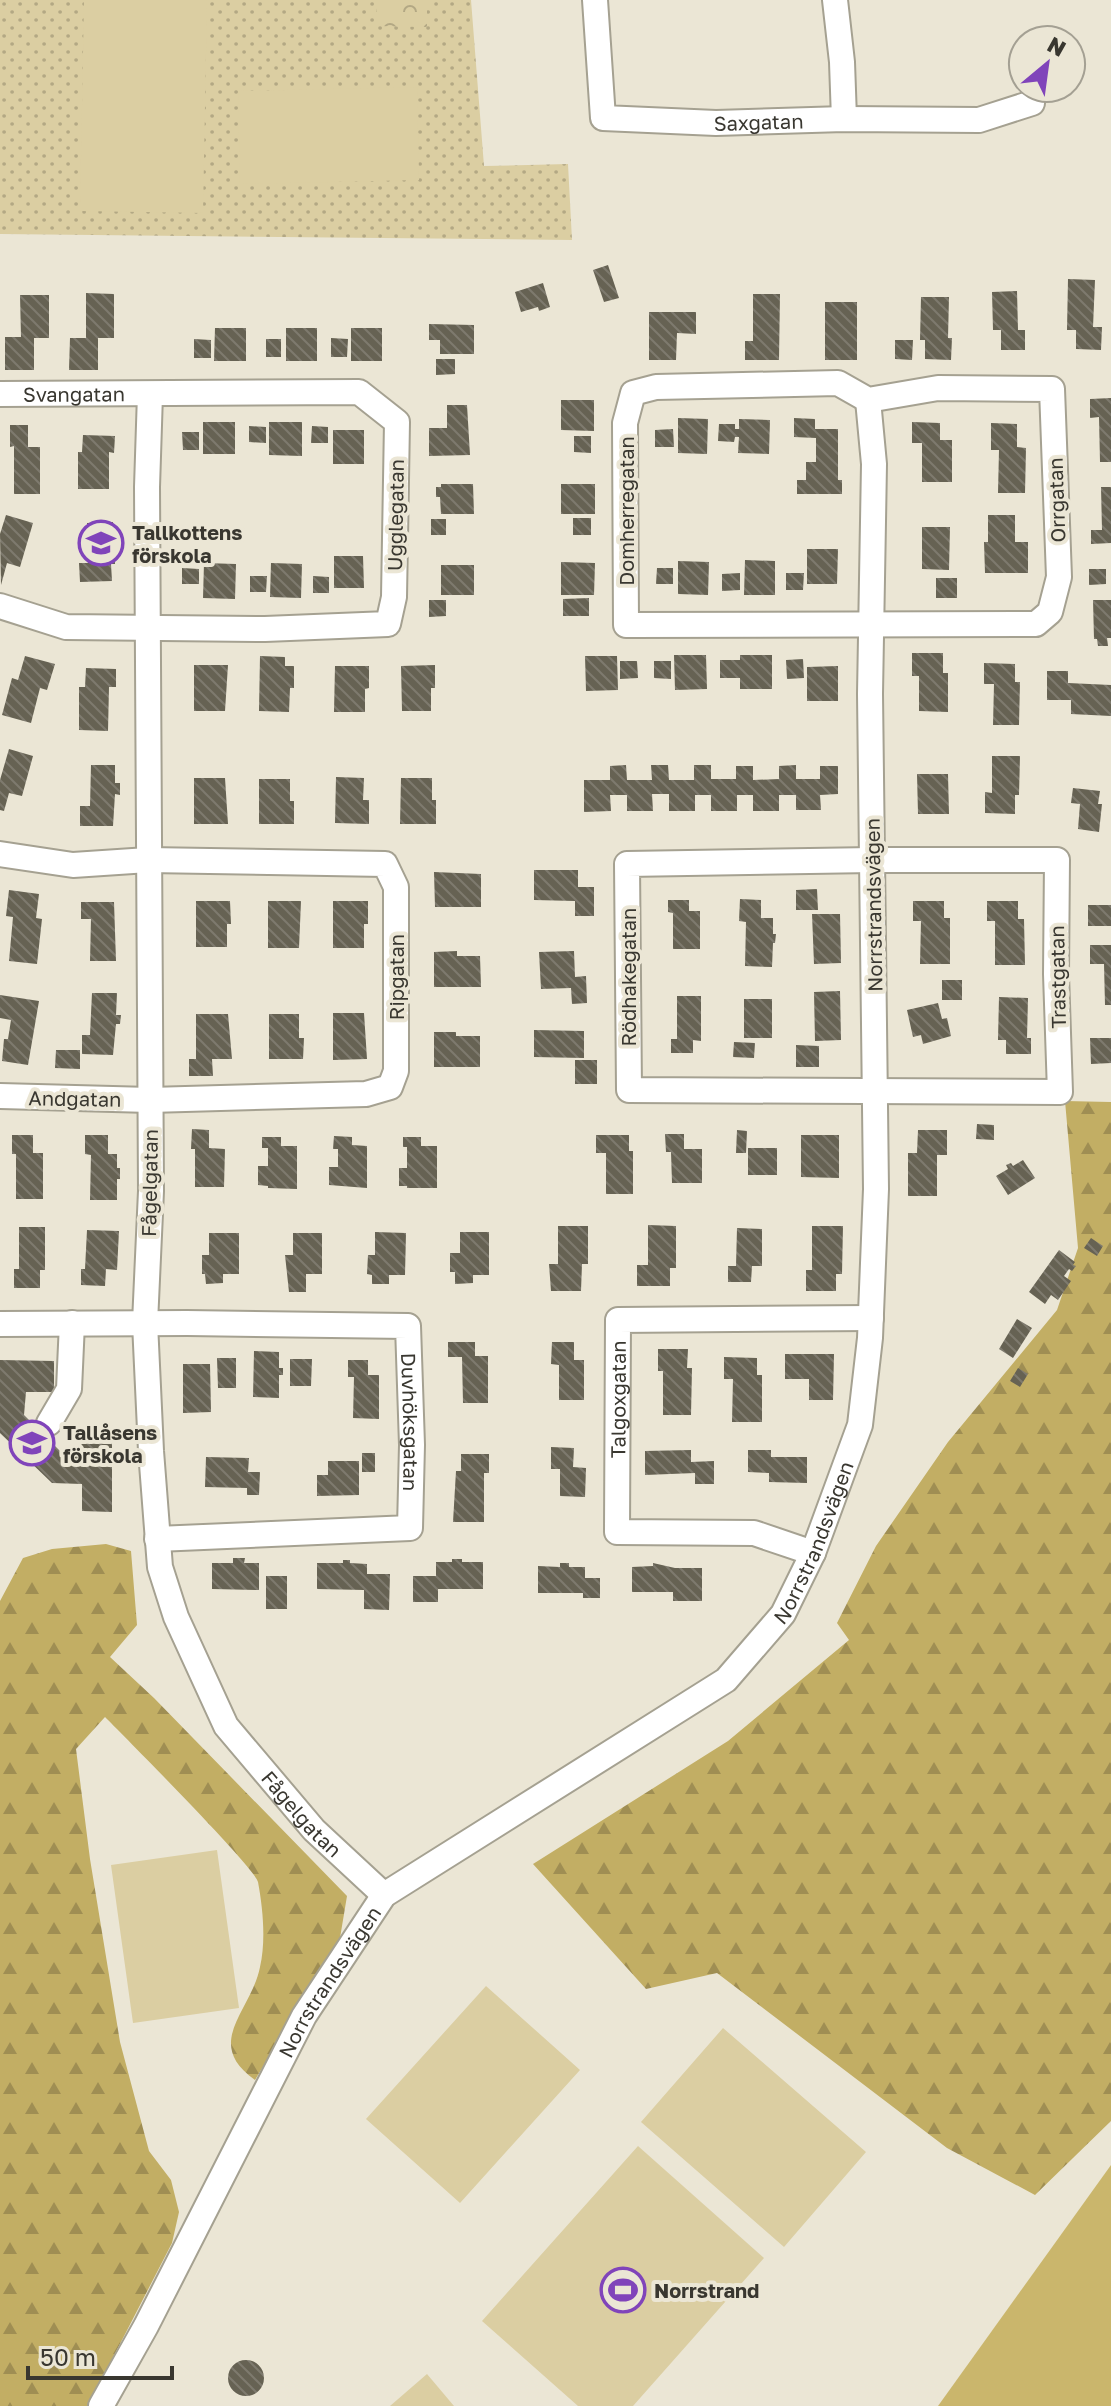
<svg xmlns="http://www.w3.org/2000/svg" width="1111" height="2406" viewBox="0 0 1111 2406" font-family="'Golos Text',sans-serif">
<style>
.grass{fill:url(#grass-dots)}
.forest{fill:url(#forest-firs)}
.park{fill:url(#park-crowns)}
.pitch{fill:#dbcea2}
.water{fill:#cab66c}
.building{fill:url(#building-back-hatch)}
.lines{fill:none;stroke-linecap:round;stroke-linejoin:round}
.minor-casing{stroke:#a5a191;stroke-width:28}
.minor{stroke:#fff;stroke-width:24}
.labels{text-anchor:middle;dominant-baseline:central;stroke-width:8;stroke-linejoin:round;paint-order:stroke}
.street-label{font-size:20px;fill:#393730;stroke:#ebe6d5}
.poi-label{font-size:20px;font-weight:bold;fill:#393730;stroke:#ebe6d5;text-anchor:start}
</style>
<defs>
<pattern id="grass-dots" width="8" height="8" patternUnits="userSpaceOnUse" patternTransform="scale(2)"><rect width="8" height="8" fill="#dbcea2"/><path d="M2 2h.1M6 6h.1" fill="none" stroke="#b3a884" stroke-width="1.8" stroke-linecap="round"/></pattern>
<pattern id="forest-firs" width="22" height="20" patternUnits="userSpaceOnUse" patternTransform="scale(2)"><rect width="22" height="20" fill="#c2ae64"/><path d="M5 1l3.5 6h-7zM16 11l3.5 6h-7z" fill="#9f8e53"/></pattern>
<pattern id="park-crowns" width="20" height="18" patternUnits="userSpaceOnUse" patternTransform="scale(2)"><rect width="20" height="18" fill="#dbcea2"/><path d="M2 6a3 3 0 1 1 6 0M12 15a3 3 0 1 1 6 0" fill="none" stroke="#b3a884"/></pattern>
<pattern id="building-back-hatch" width="6" height="6" patternUnits="userSpaceOnUse" patternTransform="scale(2)"><rect width="6" height="6" fill="#666253"/><path d="M-1 5l2 2M0 0l6 6M5-1l2 2" fill="none" stroke="#7e7a6e"/></pattern>
</defs>
<rect width="100%" height="100%" fill="#ebe6d5"/>
<path class="grass" d="M0,0H471L484,166L568,164L572,240L0,234Z"/>
<path class="forest" d="M1065,1101L1111,1102V2121L1035,2195L947,2148L717,1973L646,1989L533,1864L728,1741L849,1640L837,1623L876,1546L948,1442L1057,1310L1078,1248Z
M106,1544L131,1551L137,1625L110,1657L154,1698L347,1896L340,1938L255,2080C202,2043 252,2010 260,1967C266,1941 263,1909 258,1882C255,1868 125,1737 105,1717L76,1749L90,1859L120,2042L149,2151L171,2180L179,2212L172,2243L88,2406H0V1601L23,1558L52,1549Z"/>
<path class="park" d="M377,0H427V27L376,26Z"/>
<path class="pitch" d="M84,0H207L203,213L80,211Z
M417,87L419,180L240,184L238,91Z
M217,1850L239,2008L133,2023L111,1865Z
M486,1986L580,2070L460,2203L366,2119Z
M723,2028L866,2152L784,2247L641,2122Z
M638,2146L764,2258L633,2406H578L482,2321Z
M427,2374L454,2406H390Z"/>
<path class="water" d="M1111,2165V2406H938Z"/>
<path class="building" d="M608,265L619,298L604,302L593,270Z
M1068,279L1095,280L1093,327H1102L1101,350L1076,349V330H1067Z
M543,283L550,307L539,311L538,307L521,312L515,292Z
M1017,291L1018,330H1025V350H1001V330H993L992,292Z
M86,293L114,294V338H98V370H69L70,338H86Z
M753,294H780L779,360H745V341H753Z
M20,295H49V338H34V370H5V337H21Z
M921,297H949L948,338H952L951,360L925,359V340H920Z
M825,302H857V360H825Z
M649,312H696V334L677,333L676,360H649Z
M429,324L474,325V354H440V340H429Z
M215,328H246V361H214Z
M286,328H317V361H286Z
M351,328H382V361H351Z
M331,338L348,339L347,357H331Z
M194,339L211,340V358H194Z
M266,339H281V357H266Z
M895,340H913L912,360L895,359Z
M436,359H455V374L436,375Z
M1111,398V462H1100L1099,417L1090,418V399Z
M561,400H594V431L561,430Z
M447,405H467L470,455L429,456V428H447Z
M678,418L708,419L707,454L678,453Z
M794,418L815,419V429H838V480H842V494H797V480H806V462H816V438L794,437Z
M739,419L770,420L769,454L738,453L739,437H735L734,442L718,441L719,424H735V429H739Z
M203,422H235V454H203Z
M269,422H302V456L269,455Z
M912,422L940,423V440H952V482H922V443H912Z
M991,423L1017,424V447L1026,448L1025,493H998L999,450H991Z
M10,425H28V447H40V494H14V446L10,447Z
M249,426L266,427V443L249,442Z
M312,426L328,427V443H311Z
M673,429L674,447H655V430Z
M333,430H364V464H333Z
M182,432H199V450H183Z
M83,435L115,436L114,453L109,452V489H78V452H82Z
M574,436H591V453L574,452Z
M441,484H473L474,514H441L440,497H436V487H441Z
M561,484H595V514H561Z
M1101,487H1111V543L1091,544V530H1102Z
M6,515L33,523L20,567L7,563L1,585L0,534Z
M988,515H1015V542H1028V573H985L984,542H988Z
M573,518H591V535H573Z
M431,519H446V535H431Z
M113,522L115,564H111L112,581L80,582L79,563H89L87,523Z
M922,527H950L949,570L922,569Z
M807,549H838L837,584H807Z
M334,556H363L364,588H334Z
M745,560L775,561V595H744Z
M678,561L709,562L708,595L678,594Z
M561,562L595,563L594,595H561Z
M204,563L236,564L235,599L203,598Z
M271,563L302,564L301,598L270,597Z
M441,565H474V595H441Z
M182,568L199,569V584H182Z
M657,568H673V584H656Z
M1089,569H1106V584L1089,585Z
M740,573V590L722,591V574Z
M786,573H804L803,590H786Z
M250,576H267L266,592H250Z
M313,576L329,577V593H313Z
M936,578H957V598H936Z
M589,598V616H563V599Z
M429,600H446V616L429,617Z
M1093,600H1111V638H1107L1108,646H1098L1097,639H1094Z
M912,653H943V673H948V712L919,711V676H912Z
M674,655H706L707,689L675,690Z
M740,655H772V689H740V678H720V660H740Z
M25,656L55,664L47,690L40,688L31,723L2,715L12,678L18,680Z
M260,656L285,657V666H294V688H290L289,712L259,711Z
M585,656H617L618,690L586,691Z
M803,659L804,678L787,679L786,660Z
M620,661H637L638,678L620,679Z
M654,661H671V679L654,678Z
M984,663L1015,664V682H1020L1019,725H993L994,684H984Z
M194,665H228L225,711H194Z
M435,665V688H431V711H402L401,666Z
M335,666H369V688L365,689V712H334Z
M838,666V701H807V667Z
M86,668L116,669V687H109L108,731L79,730V687H85Z
M1047,671H1068V683L1111,685V716L1071,714V700H1047Z
M9,749L33,756L22,796L9,793L4,811L0,810V780Z
M992,756H1020L1019,795H1015V814L985,813V792L992,793Z
M91,765H115V783H120V795L115,794L113,826H80V806H90Z
M626,765L627,780H652L651,765H668L669,780H694V765H711V779H736V766H753V780L779,779V766L796,765V779H820V766H838V794L820,795L821,810H796V795H779V811H753V795H737V811H711V795H695V811H669V794H652L653,811H627V795H610L611,811L584,812V780H610V766Z
M917,774H948L949,814H918Z
M336,777L364,778L363,800H369V824L335,823Z
M194,778H225L228,824H194Z
M401,778H432V800H436V824H400Z
M259,779H290V801H294V824H259Z
M1073,788L1100,791L1098,804H1102L1099,832L1078,829L1080,804L1071,803Z
M534,870H578V887H594V916H575V901L534,900Z
M434,872L481,874V907H435Z
M817,889L818,910H796V890Z
M9,890L39,894L36,918L42,919L37,964L9,961L13,917L6,916Z
M740,899L761,900V918H773V934H776L775,943H773L772,967L745,966L746,922L739,921Z
M668,900H689V911H700V949H673V913L668,912Z
M196,901H230L231,924H227V947H196Z
M268,901H301L299,948H268Z
M333,901H368V924H364V948H333Z
M913,901H944V918H950V964H920L921,921H913Z
M987,901H1018V919H1024L1025,965H995V921H987Z
M81,902H114L116,961H90L91,919H81Z
M1088,905H1111V926H1088Z
M812,914H840L841,963L814,964Z
M1090,945H1111V1005H1105L1104,964H1090Z
M457,951V956H480L481,987H434V952Z
M574,951L575,977L586,976L587,1003L572,1004L571,988L541,989L539,952Z
M942,980H962V1000H942Z
M840,991L841,1040L815,1041L814,992Z
M92,993H117L116,1015H121L120,1024H116L113,1055L82,1054V1035H90Z
M0,995L39,1001L28,1065L2,1061L4,1039H8L11,1020L0,1018Z
M677,996H701V1041L693,1040V1053H671V1039H677Z
M999,997L1028,998L1027,1038H1031V1054H1006V1040H998Z
M744,999H772V1038H744Z
M938,1003L942,1019L947,1018L951,1036L923,1044L921,1035L913,1037L907,1010Z
M333,1013H364L367,1059L333,1060Z
M196,1014H228L232,1059H212L213,1076H189V1059H196Z
M269,1014H299V1038H304L303,1059H269Z
M534,1030L584,1031V1058L534,1057Z
M434,1032H456V1036H480V1067H434Z
M1090,1038H1111V1063L1091,1064Z
M734,1042L755,1043L754,1058L733,1057Z
M796,1045L819,1046V1067H796Z
M56,1050H80V1069L55,1068Z
M575,1060H597V1084H575Z
M977,1124L994,1125V1140L976,1139Z
M192,1129L209,1130V1148L225,1149L224,1187H195V1149H191Z
M737,1130L747,1131L746,1153H736Z
M918,1130H947V1155H937V1196H908V1153H917Z
M665,1134H684V1149H702V1183H672L671,1152H666Z
M12,1135H33V1153H43V1199H16V1154H12Z
M85,1135H108V1154H117V1168H120V1179H117V1200H90L91,1155L85,1154Z
M596,1135H629V1151H633V1194H606V1153H596Z
M801,1135H839V1178L801,1177Z
M334,1136L352,1137V1145L367,1146V1188L329,1185V1167H338V1149H333Z
M262,1137H281V1146H297V1189L268,1188V1186L258,1185V1166H268V1148H262Z
M403,1137H421V1146H437V1188H407V1186H399V1168H407V1147H403Z
M748,1148H777V1175H748Z
M1023,1160L1035,1178L1008,1195L996,1176L1008,1169L1006,1165L1011,1163L1013,1166Z
M648,1225L676,1226V1268H670V1286H637V1265H648Z
M558,1226H588V1264H582L581,1291H551L549,1264H558Z
M812,1226H843L842,1274H836V1291H806V1270H812Z
M19,1227H45V1270H40V1288H14V1269H19Z
M737,1228L762,1229V1266H752L751,1282H728V1266H736Z
M87,1230L119,1231L117,1270L106,1269L105,1286L81,1285V1269H85Z
M375,1232L406,1233L405,1275H389V1284H372V1275L367,1274L368,1255H375Z
M460,1232H489V1275H473V1283L455,1284V1272H450V1253H460Z
M209,1233H239V1274H223V1283L206,1284L205,1274H202V1255H209Z
M293,1233H322V1274H306V1292H289L285,1255H293Z
M1091,1238L1103,1246L1097,1256L1084,1248Z
M1059,1250L1075,1262L1073,1265L1076,1266L1072,1271L1069,1269L1064,1276L1071,1281L1058,1300L1051,1295L1045,1304L1029,1292Z
M1017,1319L1032,1328L1013,1358L999,1349Z
M448,1342H475V1356H488V1403H463L462,1357H448Z
M552,1342H574V1360H584V1400H559V1365L551,1364Z
M658,1349H688L687,1368H692L691,1415H663V1371H658Z
M254,1351L279,1352V1368H283V1375H279V1398L253,1397Z
M785,1354H834L833,1400H809V1379H785Z
M724,1357L757,1358V1375H762V1422H732L733,1379H724Z
M217,1358H236V1388H218Z
M290,1359H312L311,1386H290Z
M0,1360L54,1361V1392H26L24,1415L62,1453L81,1454L82,1434H112V1512L82,1511V1484L52,1483L0,1433Z
M348,1360H368V1375H379V1419L353,1418L354,1377H348Z
M183,1364H210L211,1412L183,1413Z
M1018,1368L1028,1374L1020,1387L1010,1381Z
M551,1447L574,1448L573,1467L586,1468L585,1497L560,1496V1469H551Z
M691,1450V1462L714,1461V1484H695V1473L645,1475V1451Z
M748,1450H771V1457H807V1483L769,1482V1473L748,1472Z
M362,1453H375V1472H362Z
M461,1454H489V1473H484V1522H453L456,1471H461Z
M206,1457L249,1458L248,1472H260L259,1495H247V1488L205,1487Z
M328,1461H359V1495L317,1496V1475H328Z
M233,1558H245L244,1563H259V1590L212,1589V1563H233Z
M452,1559H462V1562H483V1589H438V1602H413V1576H436V1562H452Z
M343,1560H350V1563L367,1564V1574H390L389,1610L364,1609V1590L317,1589V1563H343Z
M560,1563H569V1567H585V1578H600V1598H583V1593H538V1566L560,1567Z
M653,1563L675,1568H702V1601H673V1592H632V1567L653,1566Z
M266,1576H287V1609H266Z
M228 2378a18 18 0 1 1 36 0a18 18 0 1 1-36 0Z"/>
<g class="lines">
<g class="minor-casing">
<g id="minor">
<path id="s1" d="M595,0L603,118L716,123L844,119L979,120L1032,103"/>
<path d="M835,0L842,62L844,119"/>
<path d="M838,383L868,400L938,388L1052,389L1059,577L1050,612L1036,624L626,625L625,423L633,393L656,387Z"/>
<path id="s2" d="M0,394L359,392L397,422L394,597L388,624L265,629L66,627L0,606"/>
<path id="s3" d="M150,394L147,487L151,1191L145,1323L151,1451L160,1567L176,1617L226,1726L314,1830L384,1895"/>
<path d="M0,854L73,865L148,860L385,864L396,887V1071L390,1087L366,1094L150,1100L0,1096"/>
<path d="M873,860H1057L1056,974L1060,1092L629,1090L627,864Z"/>
<path id="s4" d="M0,1324L187,1323L408,1326L412,1445L410,1528L157,1539"/>
<path d="M49,1423L69,1389L72,1323"/>
<path id="s5" d="M813,1553L754,1533L617,1532L618,1320L871,1318"/>
<path id="s6" d="M101,2406L146,2326L304,2016L384,1895L726,1680L783,1614L813,1553L860,1425L870,1338L876,1189L870,694L874,464L868,400"/>
</g>
</g>
<use href="#minor" class="minor"/>
</g>
<defs>
<g id="school-ring" transform="scale(2.3)"><circle r="9.5" fill="#ebe6d5" stroke="#8044ba" stroke-width="1.5"/><path d="M0-5L7-2L0 1L-7-2ZM-4 1L0 2.5L4 1V4Q0 6-4 4Z" fill="#8044ba"/></g>
<g id="stadium-ring" transform="scale(2.3)"><circle r="9.5" fill="#ebe6d5" stroke="#8044ba" stroke-width="1.5"/><path d="M0-5a6.5 5 0 1 0 0 10a6.5 5 0 1 0 0-10ZM-3.5-1.8h7v3.6h-7Z" fill="#8044ba"/></g>
</defs>
<g fill-rule="evenodd">
<use href="#school-ring" x="101" y="543"/>
<use href="#school-ring" x="32" y="1443"/>
<use href="#stadium-ring" x="623" y="2290"/>
</g>
<g class="labels">
<g class="street-label">
<text stroke="none"><textPath href="#s1" startOffset="274">Saxgatan</textPath></text>
<text stroke="none"><textPath href="#s2" startOffset="74">Svangatan</textPath></text>
<text transform="translate(1056 500) rotate(-92)">Orrgatan</text>
<text transform="translate(626 511) rotate(-90)">Domherregatan</text>
<text transform="translate(395 515) rotate(-89)">Ugglegatan</text>
<text transform="translate(873 905) rotate(-91)">Norrstrandsvägen</text>
<text transform="translate(396 977) rotate(-90)">Ripgatan</text>
<text transform="translate(628 977) rotate(-90)">Rödhakegatan</text>
<text transform="translate(1057 977) rotate(-91)">Trastgatan</text>
<text transform="translate(75 1098) rotate(1)">Andgatan</text>
<text transform="translate(149 1183) rotate(-89)">Fågelgatan</text>
<text stroke="none"><textPath href="#s5" startOffset="332">Talgoxgatan</textPath></text>
<text stroke="none"><textPath href="#s4" startOffset="504">Duvhöksgatan</textPath></text>
<text stroke="none"><textPath href="#s6" startOffset="1154">Norrstrandsvägen</textPath></text>
<text stroke="none"><textPath href="#s3" startOffset="1462">Fågelgatan</textPath></text>
<text stroke="none"><textPath href="#s6" startOffset="482">Norrstrandsvägen</textPath></text>
</g>
<g class="poi-label">
<text x="132" y="532">Tallkottens<tspan x="132" dy="23">förskola</tspan></text>
<text x="63" y="1432">Tallåsens<tspan x="63" dy="23">förskola</tspan></text>
<text x="654" y="2290">Norrstrand</text>
</g>
</g>
<g transform="translate(1047 64) rotate(29)"><circle r="38" fill="#ebe6d5" stroke="#a4a093" stroke-width="2"/>
<path d="M0-6L14 30L0 20L-14 30Z" fill="#8044ba"/>
<text y="-12" font-size="22" font-weight="bold" text-anchor="middle" fill="#393730">N</text>
</g>
<path d="M28 2366v12h144v-12" fill="none" stroke="#393730" stroke-width="4"/>
<text x="40" y="2366" font-size="24" fill="#393730" stroke="#ebe6d5" stroke-width="6" paint-order="stroke">50 m</text>
</svg>
